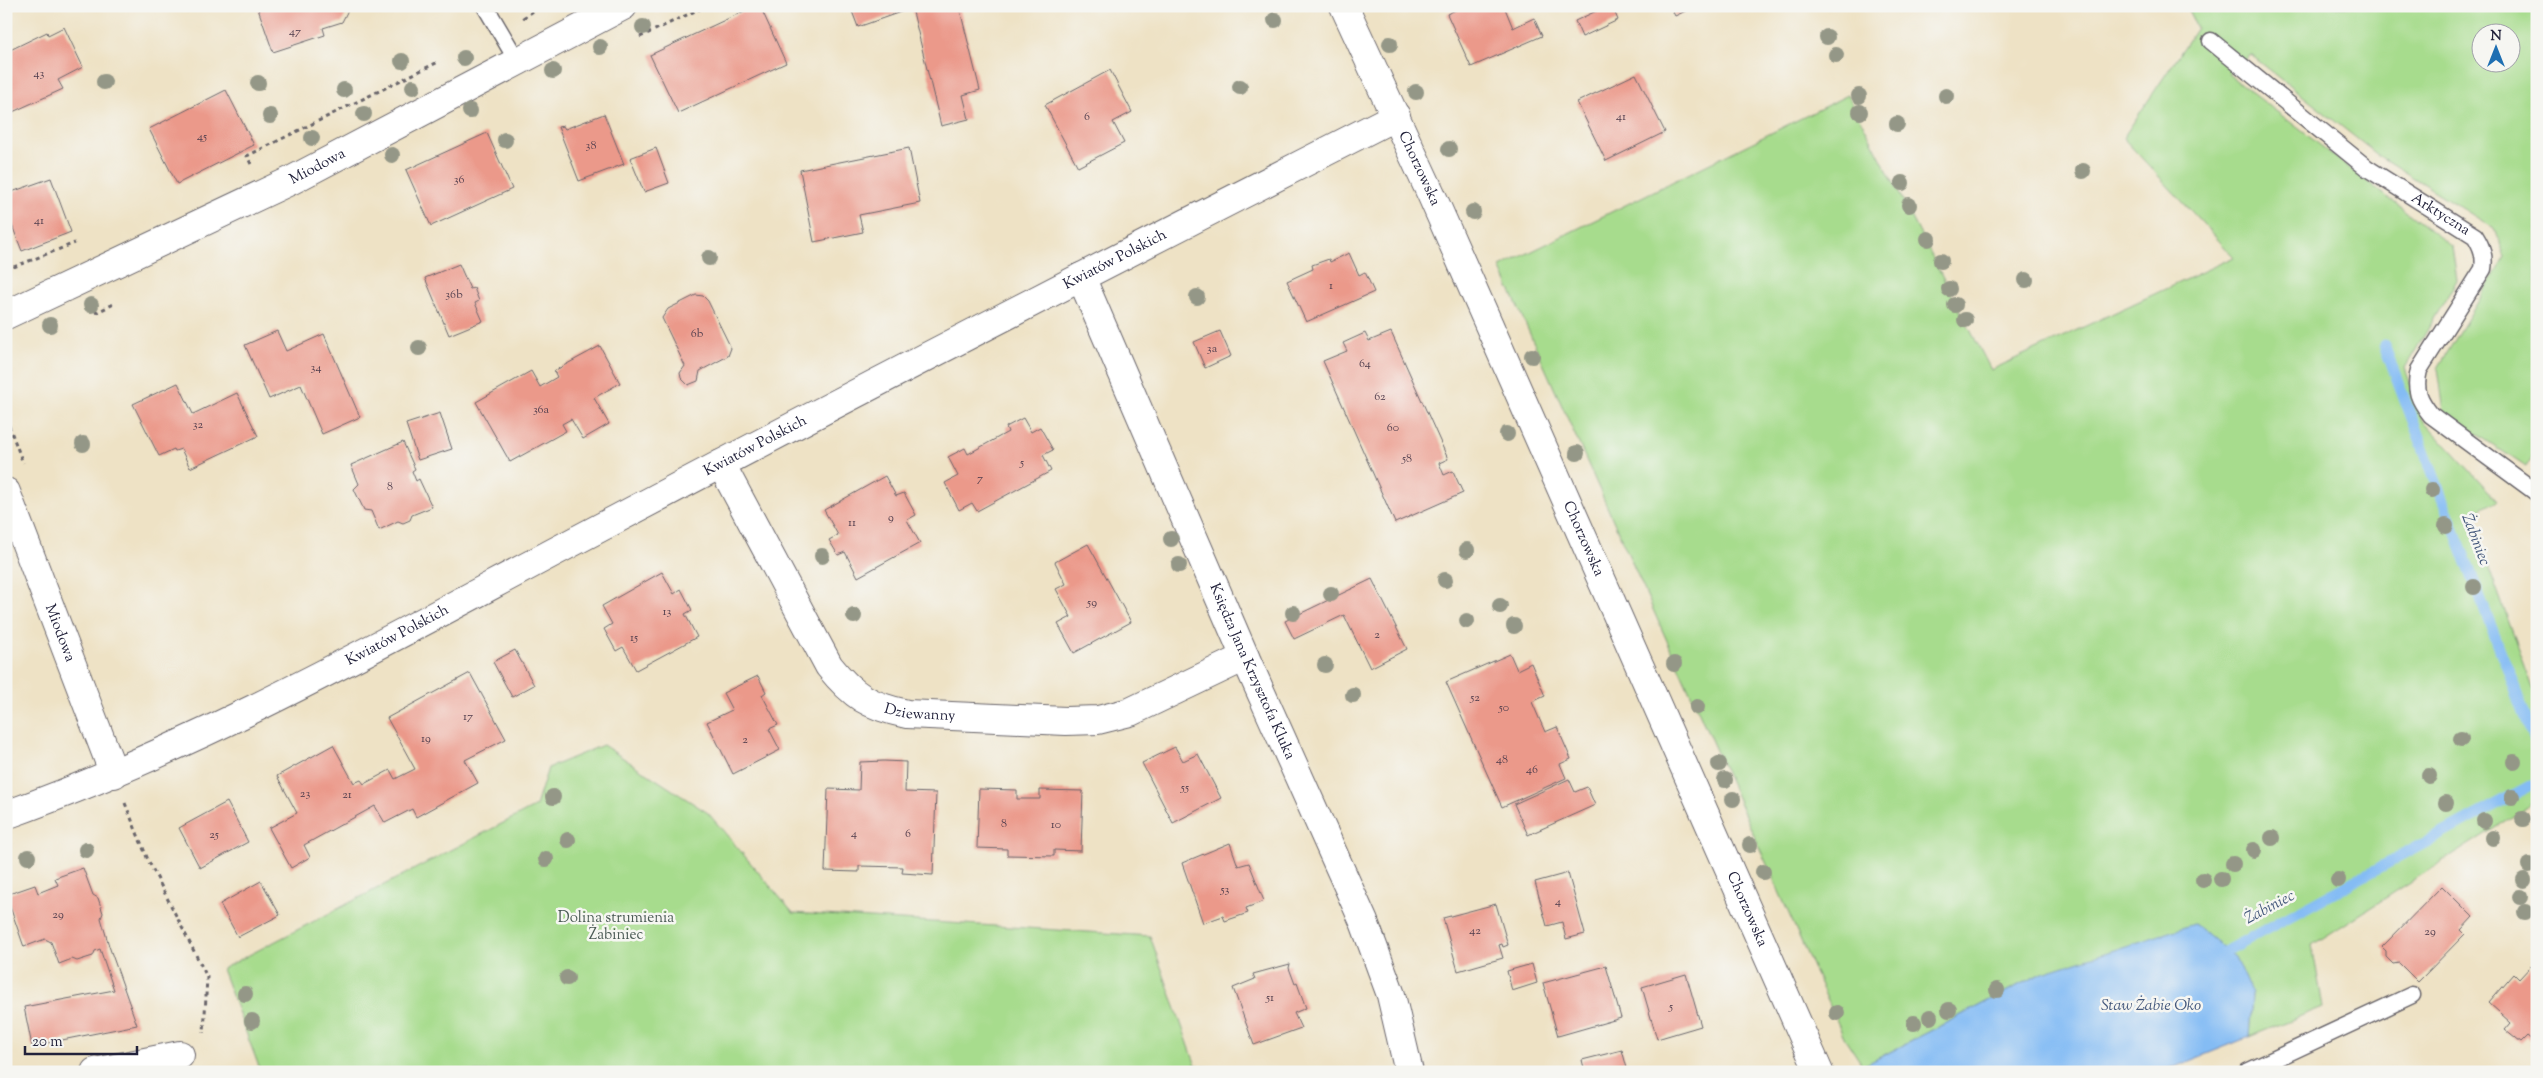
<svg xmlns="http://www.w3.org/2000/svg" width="2543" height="1078" viewBox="0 0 2543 1078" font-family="'Sorts Mill Goudy',serif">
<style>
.green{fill:#a7dc8d;stroke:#647f64;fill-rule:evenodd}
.water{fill:#84bcf4;stroke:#536f98}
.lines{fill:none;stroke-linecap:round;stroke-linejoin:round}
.stream{stroke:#84bcf4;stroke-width:11}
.building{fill:#eb998a}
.service-casing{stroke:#69656b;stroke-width:19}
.minor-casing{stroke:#69656b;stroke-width:30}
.tertiary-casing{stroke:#69656b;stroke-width:30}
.path{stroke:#69656b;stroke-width:3;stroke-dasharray:4 4;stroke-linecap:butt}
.service{stroke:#fff;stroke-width:16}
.minor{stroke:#fff;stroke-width:28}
.tertiary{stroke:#fff;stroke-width:28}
.tree{fill:#949787}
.labels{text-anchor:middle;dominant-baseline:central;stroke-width:5;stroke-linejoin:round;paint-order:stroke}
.number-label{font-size:12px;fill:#54404f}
.street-label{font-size:15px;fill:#22223b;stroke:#f6f6f2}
.park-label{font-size:15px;fill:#4a5a54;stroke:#f6f6f2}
.water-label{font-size:16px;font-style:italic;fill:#44587c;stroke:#f6f6f2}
</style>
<rect width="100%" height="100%" fill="#f6f6f2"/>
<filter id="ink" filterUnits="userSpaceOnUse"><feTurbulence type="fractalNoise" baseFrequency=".02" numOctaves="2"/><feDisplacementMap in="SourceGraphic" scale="10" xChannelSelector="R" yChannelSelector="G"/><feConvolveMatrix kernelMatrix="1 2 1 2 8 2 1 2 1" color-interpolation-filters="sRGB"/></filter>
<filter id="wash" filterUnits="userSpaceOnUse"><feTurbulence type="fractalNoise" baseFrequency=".0096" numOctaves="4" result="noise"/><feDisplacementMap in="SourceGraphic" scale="20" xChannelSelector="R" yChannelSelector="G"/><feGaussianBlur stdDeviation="1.12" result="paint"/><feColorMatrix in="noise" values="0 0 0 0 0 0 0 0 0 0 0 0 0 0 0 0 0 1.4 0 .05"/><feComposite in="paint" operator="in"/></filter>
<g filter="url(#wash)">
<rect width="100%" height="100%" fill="#eee2c5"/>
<path class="green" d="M2186,6H2537V449L2526,467L2444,412L2438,368L2505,257L2495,229L2379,156L2251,55L2228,74L2452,247L2457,280L2405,368L2423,420L2497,500L2470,516L2537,699V801L2312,945L2323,1007L2249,1037L2252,995L2040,974L1863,1066L1844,1037L1500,267L1848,95L1991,370L2234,257L2123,138L2197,28ZM2480,32H2510V62H2480Z
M603,745L708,813L793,913L1150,936L1196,1066L1256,1072H261L222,969L536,806L548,768Z"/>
<path class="water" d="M2194,924L2235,957L2252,995L2249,1037L2162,1072H1866L1863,1066L2040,974Z"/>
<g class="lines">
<path class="stream" d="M2384,345L2537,747
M2213,958L2537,782"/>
</g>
<g id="blocks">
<path class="building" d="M257,6H349V8L342,22L323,28L325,35L273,52Z
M755,6H760L786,63L678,113L650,55Z
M850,6H959L980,90L963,95L969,119L941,126L912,8L858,27Z
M1464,6H1504L1513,28L1534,18L1542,36L1471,67L1447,14Z
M1607,6H1612L1618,20L1582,37L1575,21Z
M1670,6H1696L1675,16Z
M64,27L83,67L58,80L63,89L6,115V52L47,32L48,35Z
M1110,70L1132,112L1113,122L1124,143L1078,167L1045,105Z
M1636,74L1665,132L1606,161L1577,102Z
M226,90L254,145L177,184L149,129Z
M604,114L624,164L579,181L558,127L563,126L565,129Z
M487,133L512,189L431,226L406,170Z
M656,148L669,183L644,192L630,158Z
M909,148L920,203L859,215L863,232L814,242L800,170Z
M51,178L71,232L22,251L6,210V194Z
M1349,253L1359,275L1365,272L1374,292L1306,322L1287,281L1313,269L1312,265L1329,259L1330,262Z
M459,264L470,289L474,288L479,301L475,303L483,321L449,335L425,278Z
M696,295L703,296L708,301L731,348L728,356L700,371L698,381L688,385L681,378L680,373L685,366L662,318L668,309Z
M277,331L286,351L324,334L360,417L322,434L301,385L269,399L245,345Z
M1220,331L1231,356L1205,368L1194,342Z
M1391,332L1448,459L1439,463L1444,475L1453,471L1463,493L1395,523L1323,361L1347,351L1343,343L1365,333L1369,341Z
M600,346L620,383L594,398L609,424L583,439L571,419L562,424L566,431L510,462L476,402L531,371L540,387L557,377L554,371Z
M178,383L193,414L237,393L258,436L190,468L181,449L175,451L174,449L159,456L133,404Z
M440,413L452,449L418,460L406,424Z
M1023,418L1031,432L1040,427L1053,450L1043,455L1051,471L977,511L972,503L959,510L945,483L958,476L948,457L965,448L968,454L1008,432L1006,427Z
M403,442L415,469L412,471L416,481L419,479L432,507L412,515L410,520L403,523L398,521L379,530L371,511L364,510L354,489L359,484L351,465Z
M885,476L896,496L904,493L916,515L907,520L920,543L858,577L845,552L838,555L829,540L838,535L824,510Z
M1088,544L1131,622L1074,653L1058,624L1071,617L1056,589L1066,584L1055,562Z
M662,572L674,594L681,589L692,610L685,614L697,637L636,670L623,647L616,651L604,629L612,624L602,606Z
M1372,579L1407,649L1370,668L1344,615L1294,639L1285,621Z
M515,650L534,685L512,697L493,662Z
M1510,654L1517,670L1531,663L1545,696L1532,702L1545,732L1557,727L1571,759L1560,764L1566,778L1502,807L1446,682Z
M470,673L506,739L465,760L478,783L416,817L412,809L385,823L375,806L304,845L310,857L291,868L269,828L297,813L277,776L333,745L354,783L361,780L364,784L390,770L395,779L415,769L387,718Z
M758,676L766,692L762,695L778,725L769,729L780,750L733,774L707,722L732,710L723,693Z
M1175,747L1183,761L1198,754L1221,798L1173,823L1142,763Z
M884,761L906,762L905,792L936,793L933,875L902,873L903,867L859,866V872L825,871L828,789L859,790L860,762Z
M1569,779L1575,792L1587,787L1595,805L1528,835L1514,804Z
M979,789L1017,790V799H1040V790L1083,791L1081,851L1054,850V856L1007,855V849L977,848Z
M227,802L248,842L200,868L179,828Z
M1230,843L1238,866L1249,863L1264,901L1246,908L1248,913L1225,921L1223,916L1203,923L1182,863Z
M83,868L93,895L98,898L103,913L101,918L109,946L137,1025L32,1046L24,1007L114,990L100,949L95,951L93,956L77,961L72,959L59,964L51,942L45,939L24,947L6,895L35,885L38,893L58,885L55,878Z
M1568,873L1585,934L1566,939L1562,922L1547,926L1535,882Z
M261,881L280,915L238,937L220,904Z
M2442,886L2473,917L2461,930L2465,934L2418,982L2399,963L2393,964L2386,957V951L2382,947Z
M1496,904L1508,945L1503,947L1502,944L1499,945L1503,958L1458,971L1443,918Z
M1290,964L1289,968L1295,984L1297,983L1306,1008L1294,1013L1301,1028L1254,1045L1233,988L1255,979L1253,974Z
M1532,964L1537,983L1512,991L1507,971Z
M1606,966L1621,1018L1558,1036L1543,983Z
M2531,966L2537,971V1045L2527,1037L2521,1043L2505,1030L2511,1023L2489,1003L2514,974L2519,979Z
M1686,974L1701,1026L1657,1039L1642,987Z
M1622,1050L1628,1072H1585L1582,1060Z"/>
</g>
</g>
<g filter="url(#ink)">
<use href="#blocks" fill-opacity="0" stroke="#69656b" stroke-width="1"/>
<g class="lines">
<g class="service-casing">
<g id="service">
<path d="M485,6L518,62"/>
<path id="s1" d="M2211,41L2367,168L2475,236C2482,247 2485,256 2483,269L2419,370C2414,390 2419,400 2431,415L2537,493"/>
<path d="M2247,1072L2412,995"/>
</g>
</g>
<g class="minor-casing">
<g id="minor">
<path id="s2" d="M1081,277L1245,657L1364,922L1391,995L1409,1072"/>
<path id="s3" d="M721,464L829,666C853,696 869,706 907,714L1066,721L1098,720L1130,712L1245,657"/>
<path id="s4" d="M6,492L114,774"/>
<path id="s5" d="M6,815C218,739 412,626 611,522C871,384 1133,250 1396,116"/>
<path d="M95,1072L180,1055"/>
</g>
</g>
<g class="tertiary-casing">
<g id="tertiary">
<path id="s6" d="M1344,6L1432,196L1819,1072"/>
<path id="s7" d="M6,315L292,180L623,6"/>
</g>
</g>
<path class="path" d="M523,18L541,6
M640,37L706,6
M251,164L247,156L438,62
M6,270L75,243
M95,313L116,303
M6,418L23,463
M125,803L148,860L207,977L204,1033"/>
<use href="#service" class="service"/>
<use href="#minor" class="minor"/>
<use href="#tertiary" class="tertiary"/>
</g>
<g class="tree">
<circle cx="1275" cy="20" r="8"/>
<circle cx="643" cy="27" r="8"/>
<circle cx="1827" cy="37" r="8"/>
<circle cx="1390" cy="44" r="8"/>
<circle cx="600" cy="47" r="8"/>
<circle cx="1836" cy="55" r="8"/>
<circle cx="464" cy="58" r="8"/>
<circle cx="402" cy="61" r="8"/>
<circle cx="553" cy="71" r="8"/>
<circle cx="104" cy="82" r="8"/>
<circle cx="258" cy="83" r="8"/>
<circle cx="413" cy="87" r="8"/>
<circle cx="1240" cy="87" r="8"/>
<circle cx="344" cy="90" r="8"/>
<circle cx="1416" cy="92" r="8"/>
<circle cx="1859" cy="96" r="8"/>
<circle cx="1946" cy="96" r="8"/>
<circle cx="470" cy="111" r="8"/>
<circle cx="1860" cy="112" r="8"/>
<circle cx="364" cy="114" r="8"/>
<circle cx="270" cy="116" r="8"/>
<circle cx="1897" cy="124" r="8"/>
<circle cx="312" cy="138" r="8"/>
<circle cx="505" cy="140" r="8"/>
<circle cx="1449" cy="149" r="8"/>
<circle cx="392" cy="155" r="8"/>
<circle cx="2083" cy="171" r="8"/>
<circle cx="1902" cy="183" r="8"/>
<circle cx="1909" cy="205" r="8"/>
<circle cx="1473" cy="212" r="8"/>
<circle cx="1928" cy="239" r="8"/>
<circle cx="709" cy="258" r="8"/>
<circle cx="1941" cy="261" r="8"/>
<circle cx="2026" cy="280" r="8"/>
<circle cx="1949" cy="289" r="8"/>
<circle cx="1197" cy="297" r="8"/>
<circle cx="91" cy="305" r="8"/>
<circle cx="1955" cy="305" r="8"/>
<circle cx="1965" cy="320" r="8"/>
<circle cx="50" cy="325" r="8"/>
<circle cx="419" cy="348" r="8"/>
<circle cx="1532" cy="356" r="8"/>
<circle cx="1507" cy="434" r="8"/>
<circle cx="83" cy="444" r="8"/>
<circle cx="1577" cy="453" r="8"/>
<circle cx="2432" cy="490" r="8"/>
<circle cx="2446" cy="526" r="8"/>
<circle cx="1171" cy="539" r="8"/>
<circle cx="1467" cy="550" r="8"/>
<circle cx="822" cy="556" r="8"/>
<circle cx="1179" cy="565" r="8"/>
<circle cx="1445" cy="580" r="8"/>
<circle cx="2474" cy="587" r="8"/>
<circle cx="1331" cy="594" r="8"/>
<circle cx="1500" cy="606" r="8"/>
<circle cx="1293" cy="613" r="8"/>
<circle cx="854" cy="616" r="8"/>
<circle cx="1467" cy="621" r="8"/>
<circle cx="1514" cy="626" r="8"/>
<circle cx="1674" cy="664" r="8"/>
<circle cx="1325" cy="665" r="8"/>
<circle cx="1353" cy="695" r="8"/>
<circle cx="1697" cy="707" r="8"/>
<circle cx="2461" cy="739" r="8"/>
<circle cx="2514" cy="762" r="8"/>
<circle cx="1719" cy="764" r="8"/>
<circle cx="2429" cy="776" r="8"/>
<circle cx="1725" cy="780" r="8"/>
<circle cx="553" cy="797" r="8"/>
<circle cx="2512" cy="797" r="8"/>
<circle cx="1733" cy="799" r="8"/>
<circle cx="2446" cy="803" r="8"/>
<circle cx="2523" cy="819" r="8"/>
<circle cx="2484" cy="821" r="8"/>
<circle cx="2272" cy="838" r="8"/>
<circle cx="2493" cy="838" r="8"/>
<circle cx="568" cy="840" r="8"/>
<circle cx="1750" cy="845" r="8"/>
<circle cx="86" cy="850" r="8"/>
<circle cx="2254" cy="850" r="8"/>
<circle cx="28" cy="857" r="8"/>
<circle cx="546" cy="859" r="8"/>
<circle cx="2233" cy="864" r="8"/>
<circle cx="2529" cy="865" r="8"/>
<circle cx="1763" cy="872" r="8"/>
<circle cx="2221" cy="879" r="8"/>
<circle cx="2203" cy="880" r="8"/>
<circle cx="2338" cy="880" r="8"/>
<circle cx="2524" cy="880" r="8"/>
<circle cx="2520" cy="897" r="8"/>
<circle cx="2525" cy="912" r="8"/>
<circle cx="567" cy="978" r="8"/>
<circle cx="1997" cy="990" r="8"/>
<circle cx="245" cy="994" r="8"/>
<circle cx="1949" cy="1010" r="8"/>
<circle cx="1837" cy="1013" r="8"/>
<circle cx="1930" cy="1017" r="8"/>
<circle cx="252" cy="1021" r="8"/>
<circle cx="1914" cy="1023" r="8"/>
</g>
</g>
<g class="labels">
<g class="number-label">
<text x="295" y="32">47</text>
<text x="39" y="74">43</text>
<text x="1087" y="117">6</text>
<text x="1621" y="117">41</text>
<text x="202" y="137">45</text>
<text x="591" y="146">38</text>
<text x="459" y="180">36</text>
<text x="39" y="221">41</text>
<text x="1331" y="286">1</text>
<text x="454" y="295">36b</text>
<text x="697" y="334">6b</text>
<text x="1212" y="349">3a</text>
<text x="1365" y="364">64</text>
<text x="316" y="368">34</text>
<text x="1380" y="397">62</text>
<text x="541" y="410">36a</text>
<text x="198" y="425">32</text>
<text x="1393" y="428">60</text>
<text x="1407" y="459">58</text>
<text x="1022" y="463">5</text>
<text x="980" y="479">7</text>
<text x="390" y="487">8</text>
<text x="891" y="518">9</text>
<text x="852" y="523">11</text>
<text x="1092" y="603">59</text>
<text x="667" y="612">13</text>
<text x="1377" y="635">2</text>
<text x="634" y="638">15</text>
<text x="1475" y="698">52</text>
<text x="1504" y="708">50</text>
<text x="468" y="717">17</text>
<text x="426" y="739">19</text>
<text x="745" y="740">2</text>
<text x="1502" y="760">48</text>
<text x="1532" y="770">46</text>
<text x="1185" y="788">55</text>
<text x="305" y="794">23</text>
<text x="347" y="795">21</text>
<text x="1004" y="824">8</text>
<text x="1056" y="825">10</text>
<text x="854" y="834">4</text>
<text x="908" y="834">6</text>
<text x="214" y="835">25</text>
<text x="1225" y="890">53</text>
<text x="1558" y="902">4</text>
<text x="58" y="915">29</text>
<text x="1475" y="931">42</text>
<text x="2430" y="932">29</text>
<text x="1270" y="998">51</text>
<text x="1671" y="1007">5</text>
</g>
<g class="street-label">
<text stroke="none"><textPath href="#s7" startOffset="345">Miodowa</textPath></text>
<text stroke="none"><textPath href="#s6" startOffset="179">Chorzowska</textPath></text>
<text stroke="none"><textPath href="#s1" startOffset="288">Arktyczna</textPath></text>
<text stroke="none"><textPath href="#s5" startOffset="1241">Kwiatów Polskich</textPath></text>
<text stroke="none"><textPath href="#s5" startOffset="836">Kwiatów Polskich</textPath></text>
<text stroke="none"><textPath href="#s6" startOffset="584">Chorzowska</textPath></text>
<text stroke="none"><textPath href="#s4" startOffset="151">Miodowa</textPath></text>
<text stroke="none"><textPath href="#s5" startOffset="431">Kwiatów Polskich</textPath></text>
<text stroke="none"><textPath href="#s2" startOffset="430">Księdza Jana Krzysztofa Kluka</textPath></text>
<text stroke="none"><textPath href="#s3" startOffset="336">Dziewanny</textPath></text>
<text stroke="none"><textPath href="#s6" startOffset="989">Chorzowska</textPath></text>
</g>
<g class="park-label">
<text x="616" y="918">Dolina strumienia<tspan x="616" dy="17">Żabiniec</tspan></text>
</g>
<g class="water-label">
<text transform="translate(2475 540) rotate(69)">Żabiniec</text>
<text transform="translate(2270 908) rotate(-28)">Żabiniec</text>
<text x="2151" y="1006">Staw Żabie Oko</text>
</g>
</g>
<rect width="2543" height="1078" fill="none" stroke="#f6f6f2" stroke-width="25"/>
<g transform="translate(2496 48)"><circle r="24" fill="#f6f6f2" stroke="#a1a1a9"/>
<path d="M0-4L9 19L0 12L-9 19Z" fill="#1f6fb2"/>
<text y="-8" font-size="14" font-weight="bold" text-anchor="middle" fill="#22223b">N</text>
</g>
<path d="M25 1046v8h112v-8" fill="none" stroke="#22223b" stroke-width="2.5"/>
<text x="32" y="1046" font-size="15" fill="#22223b" stroke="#f6f6f2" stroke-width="4" paint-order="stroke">20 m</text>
</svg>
